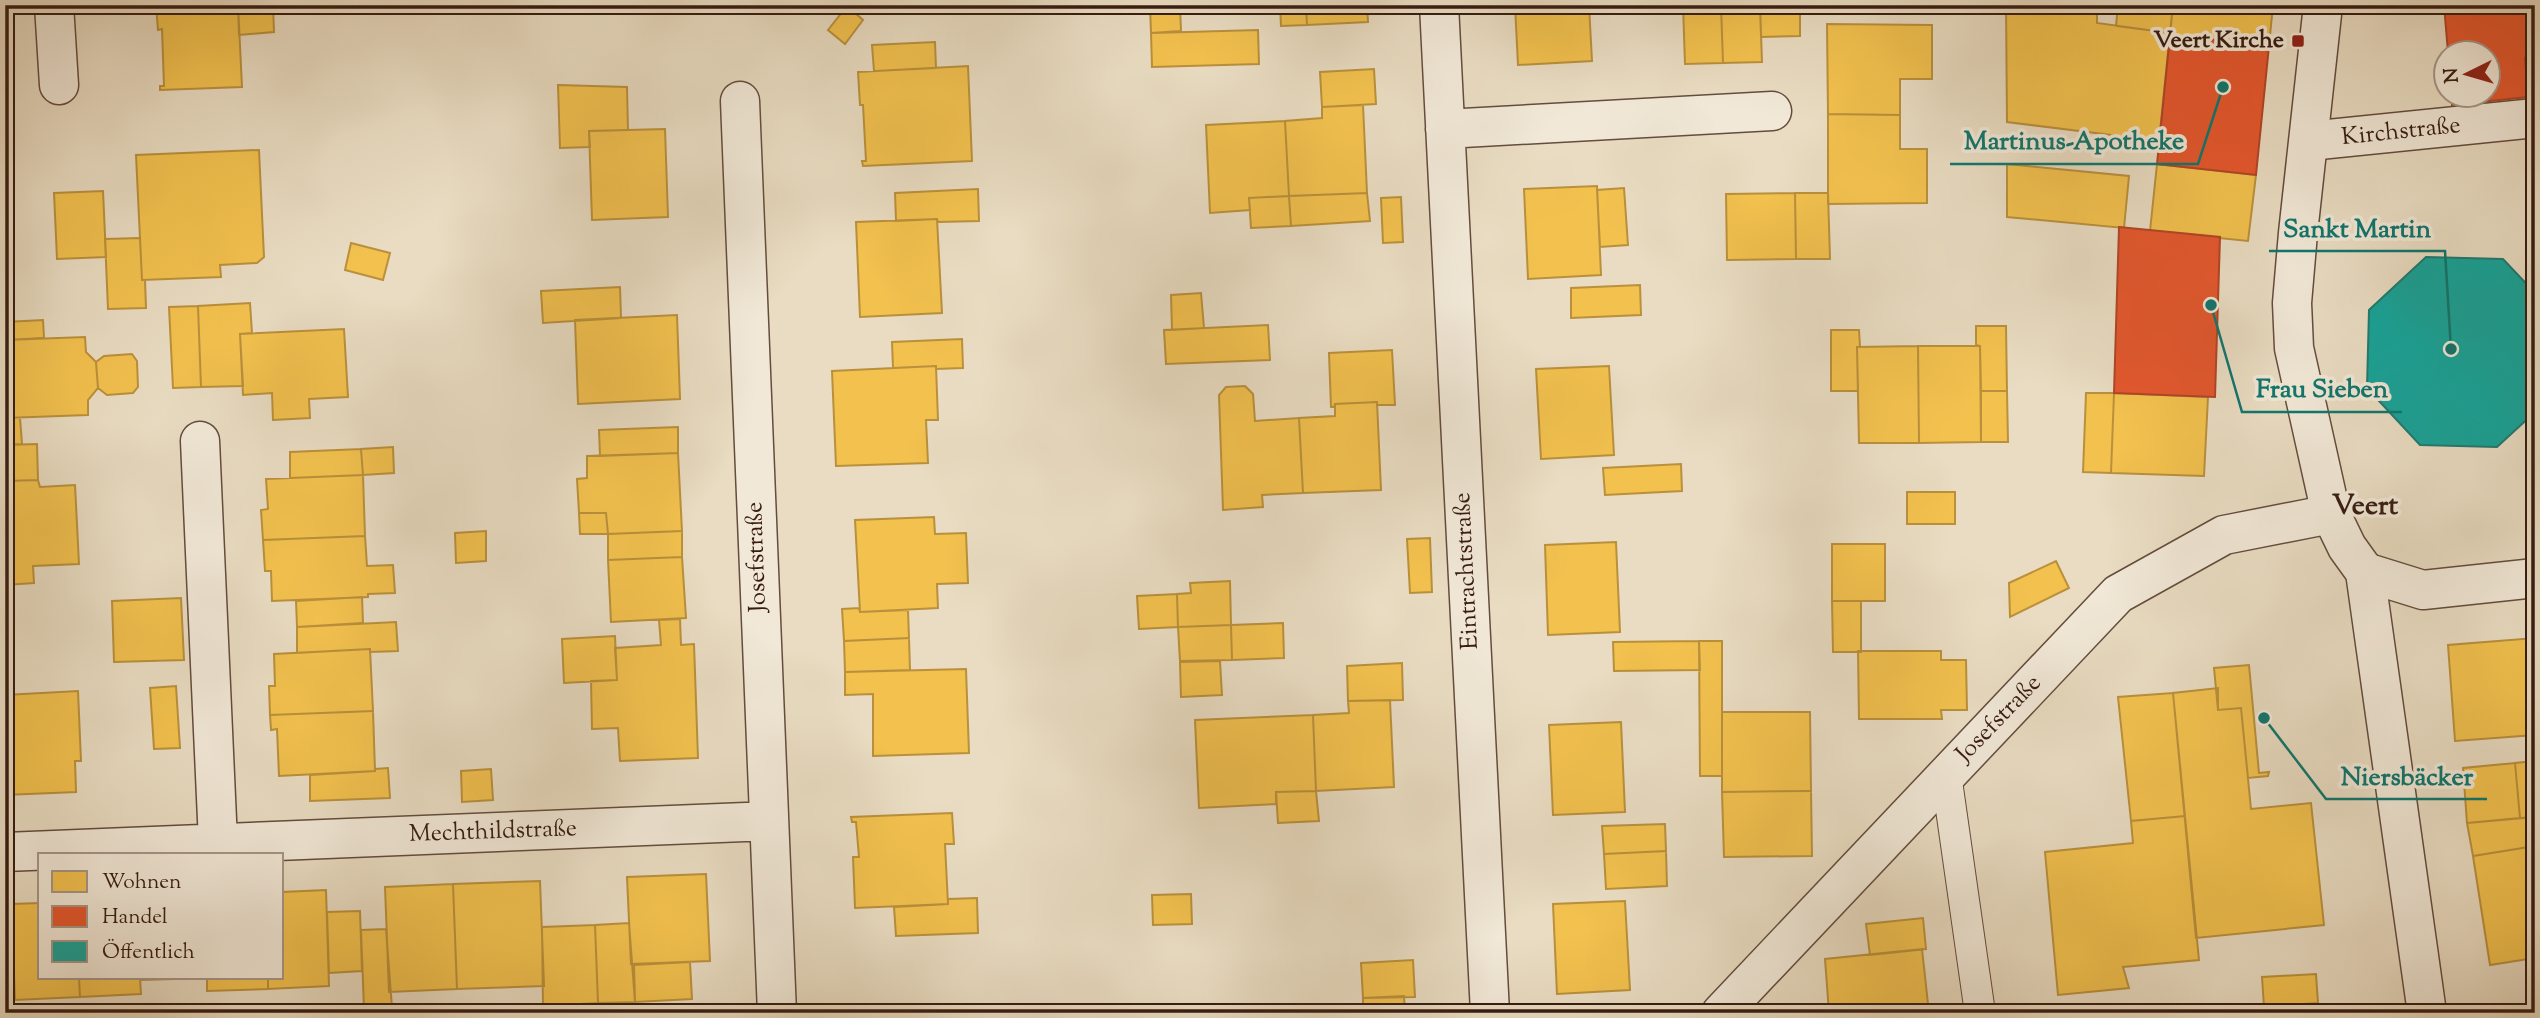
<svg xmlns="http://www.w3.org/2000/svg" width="2540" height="1018" viewBox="0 0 2540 1018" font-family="'Sorts Mill Goudy',serif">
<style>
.homes{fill:#f2c14e;stroke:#ba903c;stroke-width:2}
.shops{fill:#e4572e;stroke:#b04526;stroke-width:2}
.public{fill:#17a398;stroke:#217a70;stroke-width:2}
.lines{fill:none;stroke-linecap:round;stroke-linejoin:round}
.service-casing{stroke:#644c3e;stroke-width:32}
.minor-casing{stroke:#644c3e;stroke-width:41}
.tertiary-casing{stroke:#644c3e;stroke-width:41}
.service{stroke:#f1e8d7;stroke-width:30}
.minor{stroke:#f1e8d7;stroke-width:38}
.tertiary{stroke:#f1e8d7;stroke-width:38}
.poi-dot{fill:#8f2418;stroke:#f1e8d7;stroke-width:2.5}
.labels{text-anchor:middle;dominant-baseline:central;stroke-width:7;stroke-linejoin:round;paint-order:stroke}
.poi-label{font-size:24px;font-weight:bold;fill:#371c12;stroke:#f1e8d7;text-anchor:end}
.street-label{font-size:24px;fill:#371c12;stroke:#f1e8d7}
.quarter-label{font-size:28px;font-weight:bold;fill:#371c12;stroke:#f1e8d7}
.leader{fill:none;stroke:#0f766e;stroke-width:2.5}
.callout-dot{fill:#0f766e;stroke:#f1e8d7;stroke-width:2.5}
.callout-label{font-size:26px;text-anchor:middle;font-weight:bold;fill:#0f766e;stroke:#f1e8d7;stroke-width:7;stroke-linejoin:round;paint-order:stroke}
</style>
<rect width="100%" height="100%" fill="#e9dcc2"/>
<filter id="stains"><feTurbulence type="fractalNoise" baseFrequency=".00286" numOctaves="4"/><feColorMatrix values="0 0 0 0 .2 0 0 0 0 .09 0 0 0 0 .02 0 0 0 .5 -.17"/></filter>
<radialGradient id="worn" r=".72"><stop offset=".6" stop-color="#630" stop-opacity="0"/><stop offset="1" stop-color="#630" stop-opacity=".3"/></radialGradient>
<path class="homes" d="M156,5H238L242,87L160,90V86H164L162,29L158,30Z
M238,5H273L274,32L239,35Z
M1150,5H1180L1181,31L1151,33Z
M1280,5H1306L1307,25L1281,26Z
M1306,5H1367L1368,22L1307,25Z
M1515,5H1589L1592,61L1518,65Z
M1683,5H1721L1723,63L1685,64Z
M1721,5H1760L1762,62L1723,63Z
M1760,5H1800V36L1761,37Z
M2006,5H2097V23L2170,33L2159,141L2007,122Z
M2118,5H2173L2170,33L2116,26Z
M2173,5H2273L2269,46L2170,35Z
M847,6L863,20L845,44L828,30Z
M1827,24L1932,25V79H1900V115L1828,114Z
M1258,30L1259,64L1152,67L1151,33Z
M935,42L936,68L874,71L872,45Z
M968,66L972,161L863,166L862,161H866L863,105H860L858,72Z
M1374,69L1376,104L1322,107L1320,72Z
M558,85L627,87L628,130L589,131L590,147L560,148Z
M1363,105L1367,193L1289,196L1285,121L1322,118V107Z
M1828,114L1900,115V149H1927V203L1828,204Z
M1285,121L1289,196L1249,198L1250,210L1210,213L1206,125Z
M665,129L668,217L592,220L589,131Z
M259,150L264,257L257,263L220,265L221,277L142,280L136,155Z
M2007,164L2129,176L2124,228L2007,217Z
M2157,164L2256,175L2248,241L2150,231Z
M1597,186L1601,275L1528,279L1524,189Z
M1624,188L1628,245L1600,247L1597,190Z
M978,189L979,221L938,222L937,219L896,221L895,193Z
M103,191L106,257L57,259L54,193Z
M1367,193L1370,221L1291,226L1289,196Z
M1795,193L1796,259L1727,260L1726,194Z
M1795,193H1828L1830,259H1796Z
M1289,196L1291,226L1251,228L1249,198Z
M1401,197L1403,242L1383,243L1381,198Z
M937,219L942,313L860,317L856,222Z
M140,238L142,280H145L146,308L108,309L105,239Z
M351,243L390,253L383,280L345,270Z
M1640,285L1641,315L1571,318V288Z
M620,287L621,318L543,323L541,291Z
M1201,293L1204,328L1172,330L1171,295Z
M250,303L252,333L240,334L243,386L201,387L198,306Z
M198,306L201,387L173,388L169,307Z
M677,315L680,399L578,404L575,320Z
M43,320L44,338L5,340V322Z
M1268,325L1270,360L1166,364L1164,330Z
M1976,326H2006L2007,391H1981L1980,346L1976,345Z
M344,329L348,397L309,399L310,418L273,420L272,393L243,395L240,334Z
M1831,330H1859L1860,347H1857L1858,391H1831Z
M85,337L86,352L96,362L98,388L88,400V415L5,418V340Z
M962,339L963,368L936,369V366L893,368L892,342Z
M1918,346H1980L1981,442L1919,443Z
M1918,346L1919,443H1859L1857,347Z
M1392,350L1395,405H1377V402L1335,404L1334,407H1331L1329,353Z
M132,354L137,361L138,387L133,393L107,395L98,388L96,362L104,356Z
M936,366L938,420H926L928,463L836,466L832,371Z
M1609,366L1614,455L1541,459L1536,369Z
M1245,386L1253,394L1255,421L1299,418L1303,493L1262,495L1263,507L1223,510L1219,395L1226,387Z
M1981,391H2007L2008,442H1981Z
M2086,393H2114L2111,473L2083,472Z
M2114,393L2208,397L2204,476L2111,473Z
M1377,402L1381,490L1303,493L1299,418L1335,416V404Z
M5,418H20L22,444L5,445Z
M678,427V453L600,456L599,430Z
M37,444L38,480L5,481V445Z
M393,447L394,473L363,475L361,449Z
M361,449L363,475L290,478V452Z
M678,453L682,531L608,534L606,513H579L577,479L587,478V456Z
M1681,464L1682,491L1605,495L1603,468Z
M363,475L365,536L263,540L261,510L268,509L266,479Z
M38,480L40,487L75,485L79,564L33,566L34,583L5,585V481Z
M1907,492H1955V524H1907Z
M579,513H606L608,534H580Z
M934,517L935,534L966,533L968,583L937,584L938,608L860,612L855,520Z
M486,531V561L456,563L455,533Z
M682,531V557L608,560V534Z
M365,536L367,566L393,565L395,593L368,594V597L272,601L271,571H265L263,540Z
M1430,538L1432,592L1410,593L1407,539Z
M1616,542L1620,632L1548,635L1545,545Z
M1832,544H1885V601H1832Z
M682,557L686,618L611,622L608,560Z
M2056,561L2069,588L2010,617L2009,583Z
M1230,581L1231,625L1178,627L1177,594L1191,593L1190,583Z
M1177,594L1178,627L1139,629L1137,596Z
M362,597L363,623L297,627L296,601Z
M181,598L184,660L114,662L112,601Z
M1832,601H1861V652H1833Z
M859,608L860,612L908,610L909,638L844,641L842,609Z
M680,619L681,645L694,644L698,758L620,761L618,728L592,729L591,681L617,680L615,648L661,645L659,620Z
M396,622L398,651L370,652V649L297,653V627Z
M1283,623L1284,658L1232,660L1231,625Z
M1231,625L1232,660L1180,661L1178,627Z
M615,636L617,680L564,683L562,639Z
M909,638L910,670L845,672L844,641Z
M2535,638V735L2455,741L2448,645Z
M1699,641L1700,670L1614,671L1613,642Z
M1699,641H1722V776H1700Z
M370,649L373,711L270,715L269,686H275L274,654Z
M1858,651H1941V660H1966L1967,710H1941L1942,719H1859Z
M1220,661L1222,695L1181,697L1180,662Z
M1402,663L1403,700L1348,701L1347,666Z
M2249,665L2259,773L2269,772L2268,776L2248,778L2241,708L2218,710L2214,668Z
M966,669L969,753L873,756V694L845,695V672Z
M176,686L180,748L154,749L150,688Z
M2218,688V710L2241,708L2251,809L2311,803L2324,925L2196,938L2173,693Z
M78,691L81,761H75L76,792L5,795V695Z
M2173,693L2185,816L2131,821L2118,697Z
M1390,700L1394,787L1316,791L1313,715L1349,713L1348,701Z
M373,711L375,771L279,776L277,729L271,730L270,715Z
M1722,712H1810L1811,791L1722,792Z
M1313,715L1316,791L1276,792V804L1199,808L1195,720Z
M1621,722L1625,812L1553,815L1549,725Z
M2535,761V817L2520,818L2515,763Z
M2515,763L2520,818L2467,823L2463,768Z
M388,768L390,798L310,801V775L375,771V769Z
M491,769L493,800L462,802L461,771Z
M1316,791L1319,821L1278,823L1276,792Z
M1811,791L1812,856L1724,857L1722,792Z
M952,813L954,844H945L948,904L855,908L853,857H859L856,822H852L851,817Z
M2185,816L2199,960L2123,967L2129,988L2058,995L2045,852L2133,843L2131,821Z
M2535,817V846L2473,856L2467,823Z
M1665,824L1666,851L1604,854L1602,826Z
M2535,846V958L2490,965L2473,856Z
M1666,851L1667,886L1606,889L1604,854Z
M706,874L710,961L631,964L627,877Z
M540,881L544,986L457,989L453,884Z
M453,884L457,989L389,992L385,887Z
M326,890L329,986L268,989V978H282V892Z
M1191,894L1192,924L1153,925L1152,895Z
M977,898L978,933L896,936L894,907L948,904V899Z
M1625,901L1630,990L1557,994L1553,904Z
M40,903V978H79L80,997L15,1000L11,904Z
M360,911L362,971L329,973L327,912Z
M1923,918L1926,949L1870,955L1866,924Z
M12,921L15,1000H5V922Z
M629,923L635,1002L598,1003L595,925Z
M595,925L598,1003L543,1006L542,927Z
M386,929L392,1008L364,1009L361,930Z
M1922,949L1929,1013H1829L1825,959Z
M1413,960L1415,997L1363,998L1361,963Z
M690,962L692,999L635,1002L634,965Z
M2316,974L2318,1003L2264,1007L2262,977Z
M79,978H140L141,994L80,997Z
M141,978H174V979L141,980Z
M207,978H268V989L207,991Z
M1404,996L1405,1013H1327L1363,1009V998Z
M392,1008V1013H364V1009Z"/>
<path class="shops" d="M2444,5H2535V57L2525,58L2528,97L2452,105V94H2488V52H2448Z
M2170,35L2269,46L2256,175L2157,164Z
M2119,227L2220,237L2215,397L2114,393Z"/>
<path class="public" d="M2426,257L2503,259L2535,293V412L2497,447L2420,445L2367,388L2369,310Z"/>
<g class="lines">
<g class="service-casing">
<path id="service" d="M1946,774L1980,1013"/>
</g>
<g class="minor-casing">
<path id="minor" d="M54,5L59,85
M1439,5L1490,1013
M740,101L777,1013
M1445,129L1772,111
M2309,141L2535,118
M200,441L218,842
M2365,572L2423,590L2535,578
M5,852L768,821
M1721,1013L2118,594L2224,535L2331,514"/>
</g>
<g class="tertiary-casing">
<path id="tertiary" d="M2323,5L2298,233L2292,303L2294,348L2331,514L2347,547L2365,572L2427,1013"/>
</g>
<use href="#service" class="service"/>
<use href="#minor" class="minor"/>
<use href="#tertiary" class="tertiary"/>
</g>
<rect class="poi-dot" x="2291" y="34" width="14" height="14" rx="3.5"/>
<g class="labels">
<g class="poi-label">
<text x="2284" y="41">Veert Kirche</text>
</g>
<g class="street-label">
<text transform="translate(2401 132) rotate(-6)">Kirchstraße</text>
<text transform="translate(757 557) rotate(-92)">Josefstraße</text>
<text transform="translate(1467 571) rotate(-93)">Eintrachtstraße</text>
<text transform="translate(1999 719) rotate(-46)">Josefstraße</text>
<text transform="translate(493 832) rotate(-2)">Mechthildstraße</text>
</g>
<g class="quarter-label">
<text x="2365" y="507">Veert</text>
</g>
</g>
<path class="leader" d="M2223 87L2198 164H1950M2451 349L2445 251H2269M2211 305L2242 412H2402M2264 718L2326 799H2487"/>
<g class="callout-dot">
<circle cx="2223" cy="87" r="7"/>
<circle cx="2451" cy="349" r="7"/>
<circle cx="2211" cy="305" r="7"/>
<circle cx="2264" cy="718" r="7"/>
</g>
<g class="callout-label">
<text x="2074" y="149">Martinus-Apotheke</text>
<text x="2357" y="237">Sankt Martin</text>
<text x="2322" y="397">Frau Sieben</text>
<text x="2407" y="785">Niersbäcker</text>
</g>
<rect width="2540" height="1018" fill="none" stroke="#e9dcc2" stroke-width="28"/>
<rect x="7" y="7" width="2526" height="1004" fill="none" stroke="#371c12" stroke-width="3.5"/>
<rect x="14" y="14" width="2512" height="990" fill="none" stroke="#371c12" stroke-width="2"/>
<rect x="38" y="853" width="245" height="126" fill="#f1e8d7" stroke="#a79688" stroke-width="2"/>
<rect x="52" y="871" width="35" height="21" fill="#f2c14e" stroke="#a79688" stroke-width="2"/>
<text x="102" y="888" font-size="21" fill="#371c12">Wohnen</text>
<rect x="52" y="906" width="35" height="21" fill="#e4572e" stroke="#a79688" stroke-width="2"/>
<text x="102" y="923" font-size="21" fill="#371c12">Handel</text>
<rect x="52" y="941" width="35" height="21" fill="#17a398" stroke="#a79688" stroke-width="2"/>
<text x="102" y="958" font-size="21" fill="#371c12">Öffentlich</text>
<g transform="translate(2467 74) rotate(265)"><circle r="33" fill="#f1e8d7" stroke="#a79688" stroke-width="2"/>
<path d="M0-5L12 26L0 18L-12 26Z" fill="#8f2418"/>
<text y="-10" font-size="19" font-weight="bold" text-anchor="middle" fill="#371c12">N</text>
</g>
<rect width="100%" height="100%" filter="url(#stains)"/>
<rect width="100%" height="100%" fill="url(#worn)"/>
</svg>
